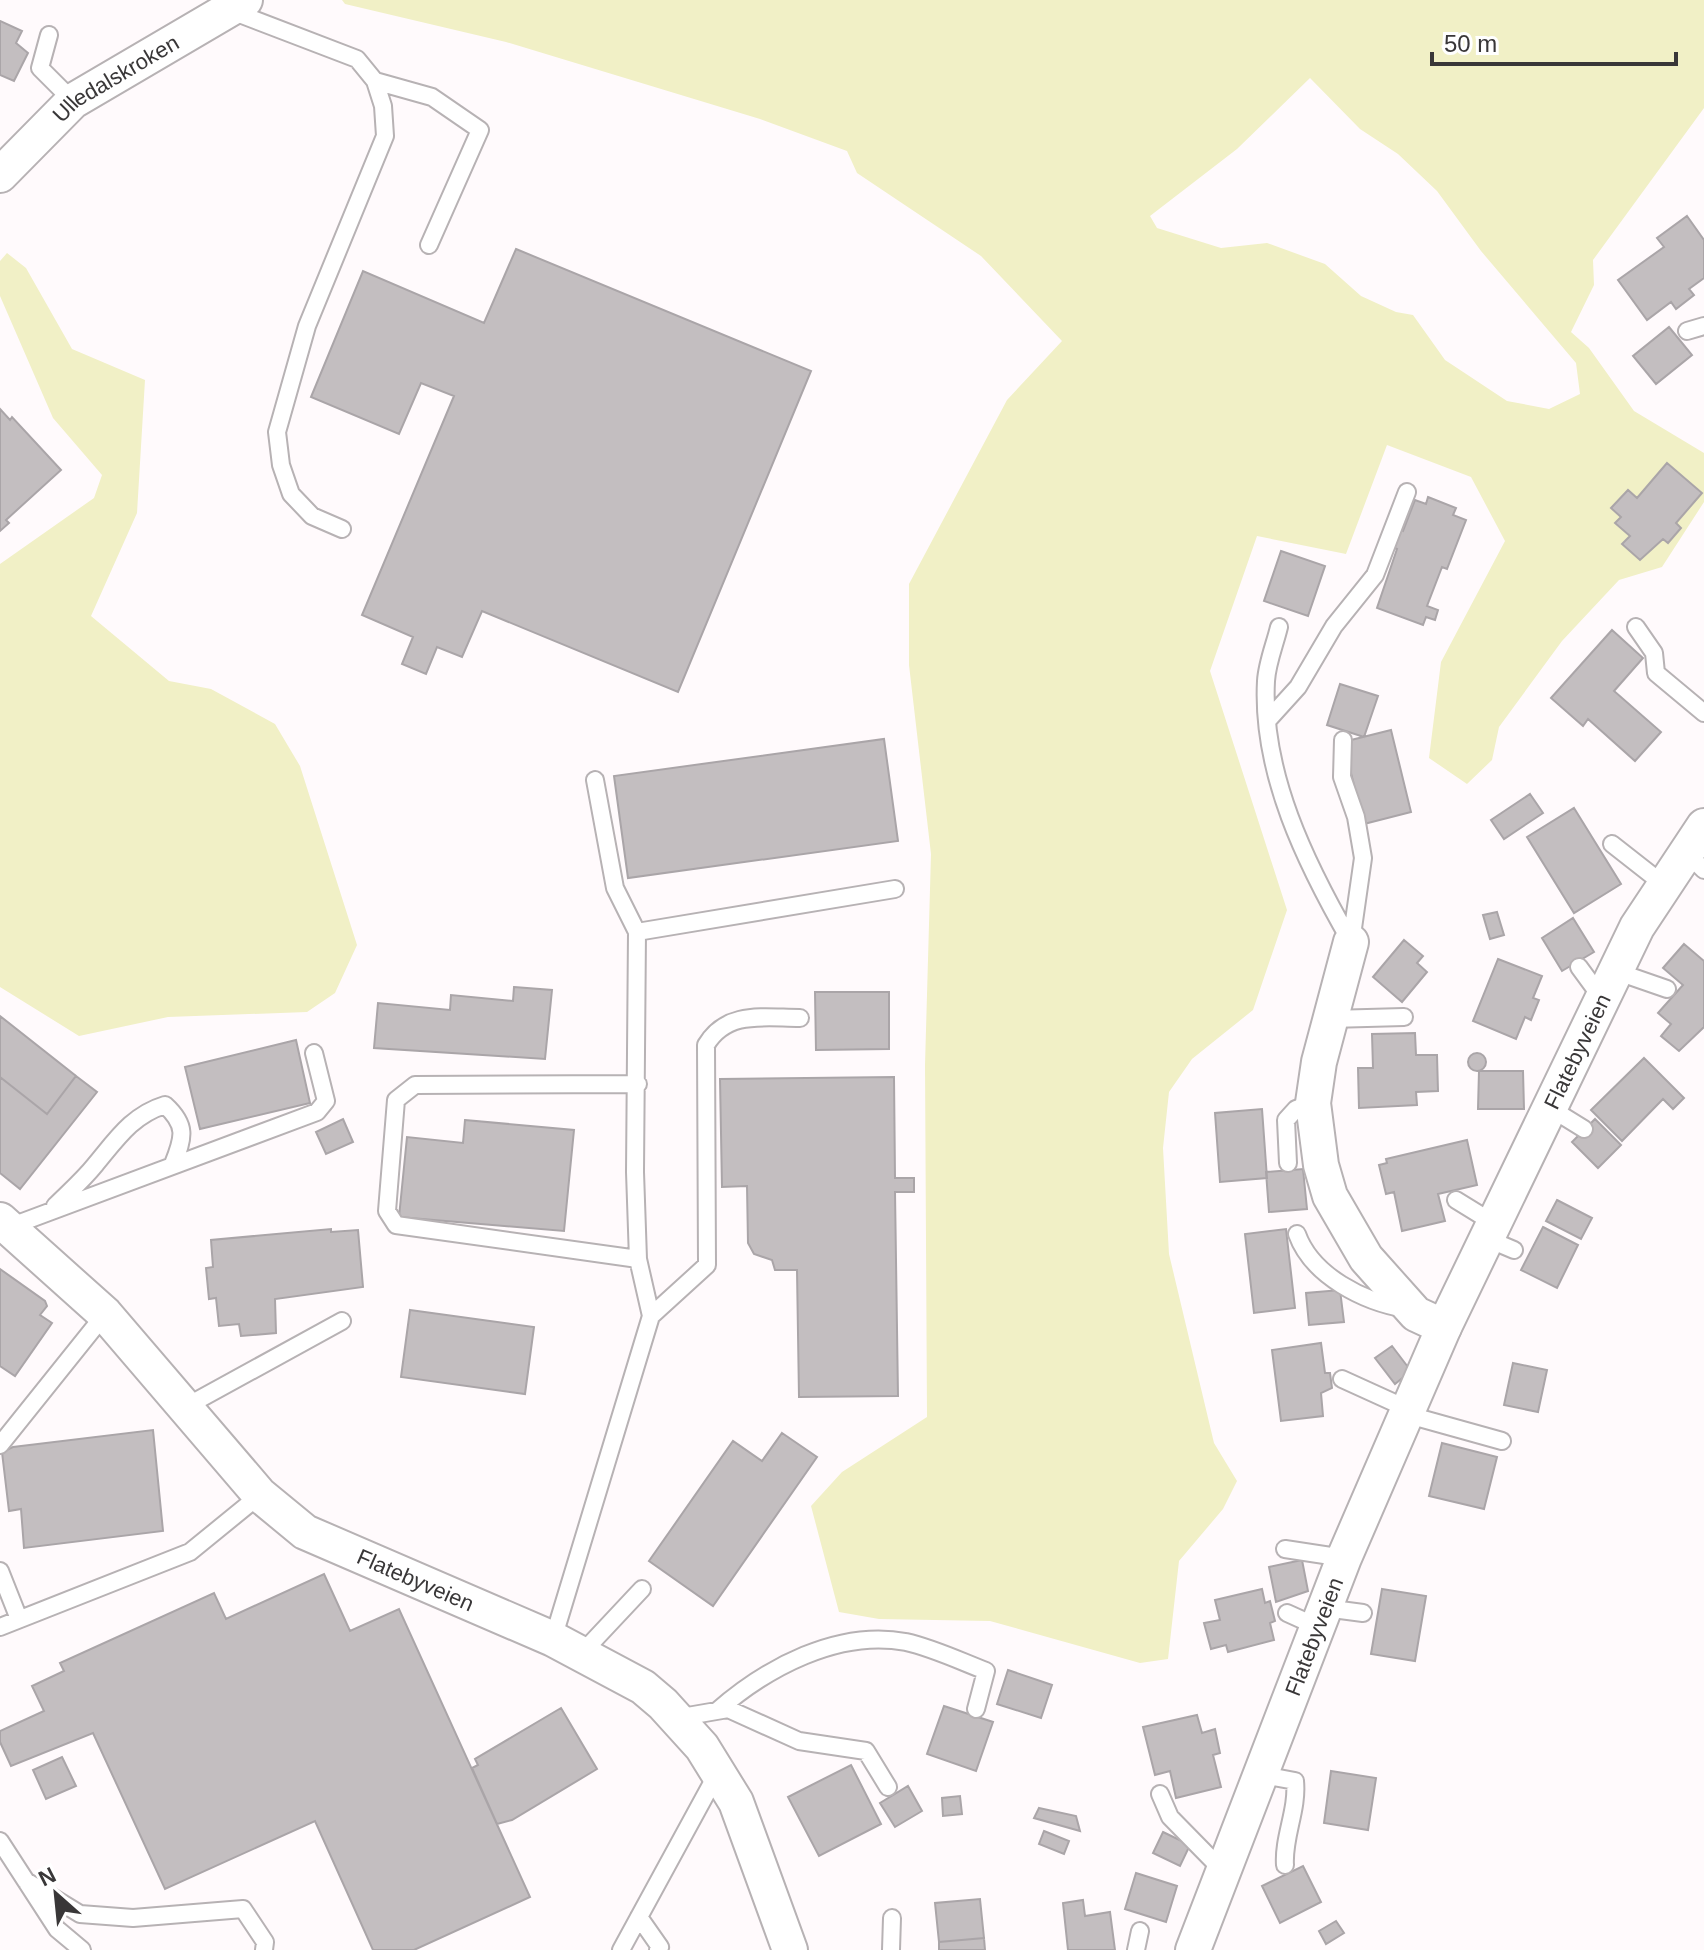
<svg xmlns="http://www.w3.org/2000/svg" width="1704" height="1950" viewBox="0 0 1704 1950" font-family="Helvetica,sans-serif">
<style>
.green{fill:#f1f0c6;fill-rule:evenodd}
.building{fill:#c3bec0;stroke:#aaa5a8;stroke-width:2}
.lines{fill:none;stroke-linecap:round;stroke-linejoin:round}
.service-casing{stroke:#b7b2b4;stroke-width:20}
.minor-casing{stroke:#b7b2b4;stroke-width:38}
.service{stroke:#fff;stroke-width:16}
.minor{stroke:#fff;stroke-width:34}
.labels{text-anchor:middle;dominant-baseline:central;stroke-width:7;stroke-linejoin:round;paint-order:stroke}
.street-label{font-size:22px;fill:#393738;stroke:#fff}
</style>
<rect width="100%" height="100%" fill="#fffafc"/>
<path class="green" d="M342,0H1704V108L1593,260L1594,285L1571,332L1589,348L1634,411L1704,453V502L1662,567L1619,580L1562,641L1499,727L1492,760L1467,784L1429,758L1441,662L1505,541L1471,477L1387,445L1346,554L1257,536L1210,671L1287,910L1253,1010L1192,1059L1169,1092L1163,1148L1169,1254L1214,1443L1237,1481L1223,1509L1179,1561L1168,1659L1140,1663L990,1621L879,1619L839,1612L811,1506L842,1472L927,1417L925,1065L931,854L909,665V584L1007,400L1062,341L981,256L857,173L847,151L760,119L506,42L345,4ZM1310,78L1360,129L1398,154L1437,191L1481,251L1576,363L1580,394L1549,409L1507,401L1445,360L1413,315L1396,312L1361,296L1325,264L1267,243L1221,248L1157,228L1150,216L1237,149Z
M7,253L26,268L72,349L145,380L137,513L91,616L169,681L211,689L275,724L300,766L357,945L335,993L307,1012L168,1017L79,1036L0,987V564L94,498L102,475L53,418L0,296V261Z"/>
<path class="building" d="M0,21L22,31L16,43L28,53L14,81L0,75Z
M1687,216L1704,240V278L1689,289L1694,295L1676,309L1671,302L1647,320L1618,280L1664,247L1657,238Z
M516,249L811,371L678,692L482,611L462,657L437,647L426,674L402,664L413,637L362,615L454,396L421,383L399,434L311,397L363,271L484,323Z
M1669,327L1692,355L1656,384L1633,356Z
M0,409L10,420L12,417L61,470L6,520L9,523L0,531Z
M1667,463L1702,493L1676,523L1681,528L1668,543L1663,539L1640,560L1622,544L1630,536L1615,523L1621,517L1611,508L1628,490L1637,498Z
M1428,497L1456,508L1453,515L1466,520L1447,569L1442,567L1427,606L1438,610L1435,620L1426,617L1423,625L1377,608L1397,549L1391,547L1398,529L1403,531L1415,500L1426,504Z
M1281,551L1325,566L1308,616L1264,601Z
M1612,630L1643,658L1614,691L1661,732L1635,761L1588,719L1583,726L1551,698Z
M1340,684L1378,696L1364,737L1327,725Z
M1391,730L1411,812L1364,824L1343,742Z
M884,739L898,841L628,878L614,776Z
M1530,794L1543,813L1504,839L1491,820Z
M1574,808L1621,884L1574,913L1527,837Z
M1497,912L1504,935L1490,939L1483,915Z
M1573,918L1594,952L1562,971L1542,938Z
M1404,940L1423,956L1417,963L1427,972L1402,1002L1373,977Z
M1684,944L1704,961V1027L1679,1051L1661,1036L1671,1024L1658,1013L1683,985L1663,968Z
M1498,959L1542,976L1533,998L1539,1000L1531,1020L1525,1017L1516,1039L1473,1021Z
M514,987L552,990L545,1059L374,1048L378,1003L450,1010L451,995L513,1001Z
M815,992H889V1049L816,1050Z
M0,1016L76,1076L47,1114L0,1077Z
M1415,1033L1416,1055H1437L1438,1091L1416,1092L1417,1105L1359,1108L1358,1068H1373L1372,1034Z
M296,1040L310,1103L200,1129L185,1067Z
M1468 1062a9 9 0 1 1 18 0a9 9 0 1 1-18 0Z
M1644,1058L1684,1098L1673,1109L1663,1099L1622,1141L1591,1110Z
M1479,1071H1523L1524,1109H1478Z
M76,1076L97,1092L20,1189L0,1173V1077L47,1114Z
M894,1077L895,1178H914V1192H895L898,1396L799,1397L797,1270H775L772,1260L754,1254L748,1243L747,1186L722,1187L720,1079Z
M1262,1109L1267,1178L1220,1182L1215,1113Z
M343,1119L353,1142L326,1154L316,1132Z
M1595,1119L1621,1145L1598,1168L1572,1142Z
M465,1120L574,1130L564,1231L399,1217L407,1137L463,1143Z
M1467,1140L1477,1185L1438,1194L1445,1221L1402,1231L1394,1192L1386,1194L1379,1165L1387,1163L1386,1159Z
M1303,1169L1307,1209L1269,1212L1266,1172Z
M1557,1200L1592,1218L1581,1239L1546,1221Z
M1543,1227L1578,1245L1557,1288L1521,1270Z
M331,1229V1232L358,1230L363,1287L275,1299L276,1333L241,1336L239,1324L219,1326L216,1298L209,1299L206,1268L213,1267L211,1240Z
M1286,1229L1295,1308L1254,1313L1245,1234Z
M0,1269L45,1301L47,1306L40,1315L52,1323L15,1376L0,1366Z
M1340,1290L1344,1322L1309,1325L1306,1293Z
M410,1310L534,1327L525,1394L401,1377Z
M1321,1343L1325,1373H1330L1332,1388L1321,1393L1323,1416L1281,1421L1272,1350Z
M1392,1346L1411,1371L1395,1384L1375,1358Z
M1513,1363L1547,1370L1538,1412L1504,1405Z
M153,1430L163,1531L24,1548L21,1509L9,1511L2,1452L13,1447Z
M782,1433L817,1457L713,1606L649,1561L733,1441L762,1461Z
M1442,1443L1497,1457L1484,1509L1429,1496Z
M1302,1560L1308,1591L1276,1602L1269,1567Z
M324,1574L350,1631L399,1609L530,1897L414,1950H373L315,1821L165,1889L93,1733L11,1766L0,1742V1731L44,1711L32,1686L64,1671L60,1663L214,1593L226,1619Z
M1262,1589L1265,1603L1270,1601L1275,1621L1270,1623L1274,1640L1228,1652L1226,1645L1211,1649L1204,1623L1220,1620L1215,1600Z
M1382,1589L1426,1596L1415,1661L1371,1654Z
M1008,1670L1052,1685L1041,1718L997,1704Z
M944,1706L993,1722L976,1771L927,1754Z
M561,1708L597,1769L512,1820L497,1824L472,1768L478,1765L475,1759Z
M1197,1715L1202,1733L1215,1729L1220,1753L1213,1755L1221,1787L1176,1798L1170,1771L1155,1775L1143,1727Z
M62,1757L76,1786L46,1799L33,1770Z
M851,1765L881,1824L819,1856L788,1797Z
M1331,1771L1376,1778L1368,1830L1324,1823Z
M908,1786L922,1811L895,1827L880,1803Z
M960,1796L962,1814L943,1816L942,1798Z
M1039,1808L1076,1816L1080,1831L1034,1818Z
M1044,1831L1069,1841L1064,1854L1039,1844Z
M1163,1832L1190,1845L1180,1866L1153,1853Z
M1303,1866L1321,1902L1280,1923L1262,1886Z
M1136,1873L1177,1886L1166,1922L1125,1909Z
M980,1899L984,1938L939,1942L935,1903Z
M1083,1900L1085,1916L1110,1912L1115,1950H1068L1063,1903Z
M1336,1921L1344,1933L1326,1944L1319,1931Z
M984,1938L985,1950H939V1942Z"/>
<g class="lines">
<g class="service-casing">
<path id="service" d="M229,10L357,59L375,81L383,106L385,136L307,326L277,432L281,465L291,494L312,516L342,529
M49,35L40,68L73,101
M375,81L432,97L480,130L429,245
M1687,331L1704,326
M1279,627C1275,644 1267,663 1266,681C1261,773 1306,864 1351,942
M1636,627L1654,653L1656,673L1704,713
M1269,719L1298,687L1334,626L1375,575L1407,492
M1343,740L1342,777L1356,817L1363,858L1351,942
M1612,844L1663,884
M1685,851L1704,870
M637,932L895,889
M1579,967L1601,997
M1615,971L1667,989
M1330,1019L1404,1017
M638,1084L415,1085L396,1100L387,1211L396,1225L638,1259
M1550,1108L1584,1129
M1288,1163L1286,1120L1296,1109L1313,1103
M1456,1200L1495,1224
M55,1206C68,1193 83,1180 95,1165C116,1140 132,1115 165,1105C187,1125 184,1137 173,1164
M9,1227L317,1112L326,1101L314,1053
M1297,1234C1312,1276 1364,1302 1406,1309
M1488,1239L1514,1250
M651,1316L707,1265L706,1045C727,1010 764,1018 800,1018
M1342,1379L1408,1409
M187,1406L342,1321
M1405,1414L1502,1441
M0,1445L105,1314
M1285,1549L1344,1558
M0,1571L19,1619
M1325,1608L1363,1613
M1287,1613L1318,1627
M0,1627L190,1552L260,1495
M553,1639L651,1316L638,1259L635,1172L637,932L615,888L595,780
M581,1654L642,1589
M717,1711C766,1668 838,1629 906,1642C933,1648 960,1661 986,1671L976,1709
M676,1718L728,1709L799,1741L866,1751L888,1787
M1262,1775L1295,1781C1298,1810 1283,1837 1285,1865
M1160,1794L1170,1817L1224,1872
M0,1841L57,1929L82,1950
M26,1881L80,1914L133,1918L243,1909L265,1942L264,1950
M639,1917L660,1947L658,1950
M621,1950L718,1772
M891,1950L892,1918
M1136,1950L1140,1931"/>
</g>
<g class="minor-casing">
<g id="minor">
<path id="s1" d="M0,175L73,101L245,0"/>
<path d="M1351,942L1319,1062L1313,1103L1321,1165L1330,1196L1366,1258L1416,1314L1444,1327"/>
<path id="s2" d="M0,1220L105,1314L260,1495L305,1532L553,1639L643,1687L663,1704L702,1747L736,1802L790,1950"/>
<path id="s3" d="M1193,1950L1344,1558L1444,1327L1637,927L1704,826"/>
</g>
</g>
<use href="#service" class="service"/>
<use href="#minor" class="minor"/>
</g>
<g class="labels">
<g class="street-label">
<text stroke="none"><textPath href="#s1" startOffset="152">Ulledalskroken</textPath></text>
<text stroke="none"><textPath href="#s3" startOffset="978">Flatebyveien</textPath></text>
<text stroke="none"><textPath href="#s2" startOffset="558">Flatebyveien</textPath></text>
<text stroke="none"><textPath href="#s3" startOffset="336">Flatebyveien</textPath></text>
</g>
</g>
<g transform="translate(56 1894) rotate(333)" stroke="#ffffff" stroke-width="6" paint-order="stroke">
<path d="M0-6L14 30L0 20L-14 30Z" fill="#393738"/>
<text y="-12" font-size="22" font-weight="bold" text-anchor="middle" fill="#393738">N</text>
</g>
<path d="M1432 52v12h244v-12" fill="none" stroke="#393738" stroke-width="4"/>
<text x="1444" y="52" font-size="24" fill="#393738" stroke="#ffffff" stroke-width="6" paint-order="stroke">50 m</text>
</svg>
